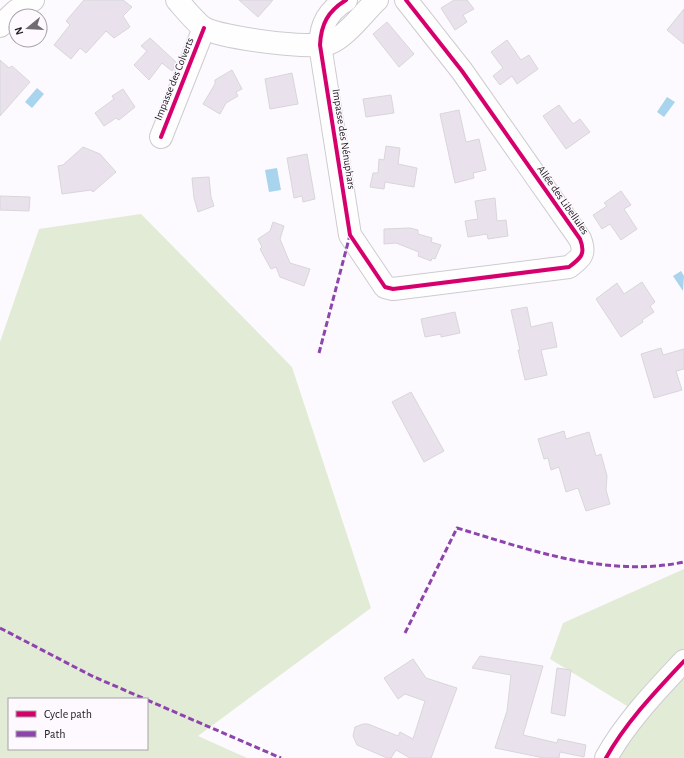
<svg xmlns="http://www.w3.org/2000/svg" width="684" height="758" viewBox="0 0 684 758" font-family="'Alegreya Sans',sans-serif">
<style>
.green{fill:#e2ebd5;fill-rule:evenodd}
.water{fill:#a8d4ed}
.building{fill:#e9e2ec;stroke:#d8d6da}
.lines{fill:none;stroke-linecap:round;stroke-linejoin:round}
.minor-casing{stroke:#cdcbcf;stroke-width:24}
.minor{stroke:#fffeff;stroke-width:22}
.quiet{stroke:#8e44ad;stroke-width:3;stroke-dasharray:6 3;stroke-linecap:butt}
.cycleway-casing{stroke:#fdf9ff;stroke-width:6}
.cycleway{stroke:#d6006c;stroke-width:4}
.labels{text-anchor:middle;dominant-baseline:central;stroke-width:3;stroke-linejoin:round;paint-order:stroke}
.street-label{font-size:11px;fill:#242125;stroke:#fdf9ff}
</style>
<rect width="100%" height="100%" fill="#fcfafe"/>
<path class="green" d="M141,214L292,367L371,608L198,736L247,758H0V342L39,229ZM9,699H147V749H9Z
M684,569V758H596L627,706L550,659L563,623Z"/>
<path class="water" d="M37,88L44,94L32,108L25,102Z
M667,97L675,102L664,117L657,112Z
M277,168L281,190L269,192L265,170Z
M681,271L684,276L683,291L673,276Z"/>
<path class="building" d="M84,0H123L132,7L123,16L130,27L114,38L106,31L86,53L80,48L71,59L54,45L70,25L66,21Z
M239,0H273L258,17Z
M454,0H467L474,9L463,15L467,22L455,30L441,8Z
M684,9V44L667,30Z
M387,22L414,54L399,67L373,34Z
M150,38L177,63L172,71L162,63L149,80L134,65L147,51L141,46Z
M507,40L521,60L529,55L538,69L517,84L512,76L500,85L493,76L503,68L491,52Z
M0,60L9,68L12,66L30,82L0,116Z
M232,70L242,89L236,92L238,96L226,103L220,114L203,104L215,84V80Z
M292,73L298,104L270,109L265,79Z
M123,89L135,107L119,120L116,118L104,126L95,113L114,99L112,96Z
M391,95L394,113L366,117L363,99Z
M559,105L573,124L580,119L590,132L566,149L543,116Z
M459,110L466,142L479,139L486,170L473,173L474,178L455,183L440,114Z
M386,146L400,148L398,164L417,168L414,187L385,182L384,189L370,187L373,173H378L379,159L384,160Z
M83,147L100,154L116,172L93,192L91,190L62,194L58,166L63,165Z
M307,154L315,199L303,202L302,196L294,198L287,158Z
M209,177L211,197L214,206L198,212L194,198L192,178Z
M621,191L631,205L624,209L637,229L621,240L610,224L602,229L593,215L607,206L604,203Z
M0,196L30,197L29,211L0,210Z
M495,198L497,221L506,220L508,236L488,239L487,234L468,237L465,221L478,219L475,201Z
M273,222L284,226L280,239L290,263L310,269L304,286L280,277L276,267L271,269L260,249L262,247L258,239L270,231Z
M410,228L418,230V234L432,238L431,242L441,245L435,259L432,258L431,261L418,256L419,252L396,243L384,244V229Z
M642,282L655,302L650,306L654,312L642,320L643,322L621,337L596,299L617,283L624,294Z
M527,307L531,327L552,322L557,347L541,350L547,375L525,380L518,350H520L511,310Z
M455,312L460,333L441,337V334L425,337L421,319Z
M661,348L663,355L684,349V369L676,371L682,390L654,398L641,354Z
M411,392L444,451L424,462L392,402Z
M564,431L566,439L589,432L596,456L601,454L607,476L606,490L610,504L586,511L578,488L566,492L559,467L551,470L548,458L544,459L538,439Z
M480,656L543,666L523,735L557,743L558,739L586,745L584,757L560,752L559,758H544L495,748L507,711L511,675L472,668Z
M413,659L426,678L457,688L431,758H410L396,750L391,758H387L357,745L353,736L355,727L363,724H368L398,736L400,732L413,739L425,701L405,694L398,699L384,678Z
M557,668L571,670L565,716L551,713Z"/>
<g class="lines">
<g class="minor-casing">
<path id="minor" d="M177,0C184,8 196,23 204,28C222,38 312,50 330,43C346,37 364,12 377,0
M346,0C328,11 321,24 320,45L350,235L385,287L393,289L569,267C581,258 586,254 580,239L462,71L406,0
M0,26L16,11L33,0
M161,137L204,28
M606,758C626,722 656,691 684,661"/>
</g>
<use href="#minor" class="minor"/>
<path class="quiet" d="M319,353L350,235
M0,628L92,676L145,699
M405,633L457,528C530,550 608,578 684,562
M147,700L281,758"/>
<g class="cycleway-casing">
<path id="cycleway" d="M346,0C328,11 321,24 320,45L350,235L385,287L393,289L569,267C581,258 586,254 580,239L462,71L406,0
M161,137L204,28
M606,758C626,722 656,691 684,661"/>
</g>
<use href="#cycleway" class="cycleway"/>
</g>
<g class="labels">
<g class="street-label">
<text transform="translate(174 79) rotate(-68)">Impasse des Colverts</text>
<text transform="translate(344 139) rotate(81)">Impasse des Nénuphars</text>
<text transform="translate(563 200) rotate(55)">Allée des Libellules</text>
</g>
</g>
<rect x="8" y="698" width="140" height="52" fill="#fdf9ff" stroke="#a6a3a8"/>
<rect x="16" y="711" width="20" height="6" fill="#d6006c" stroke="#a6a3a8"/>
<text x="44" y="718" font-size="12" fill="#242125">Cycle path</text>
<rect x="16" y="731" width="20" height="6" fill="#8e44ad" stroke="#a6a3a8"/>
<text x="44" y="738" font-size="12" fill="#242125">Path</text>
<g transform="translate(28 28) rotate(252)"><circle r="19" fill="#fdf9ff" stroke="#a6a3a8"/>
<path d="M0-3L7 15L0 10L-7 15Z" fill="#706d71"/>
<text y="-6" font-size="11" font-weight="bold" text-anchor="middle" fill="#242125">N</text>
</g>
</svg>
